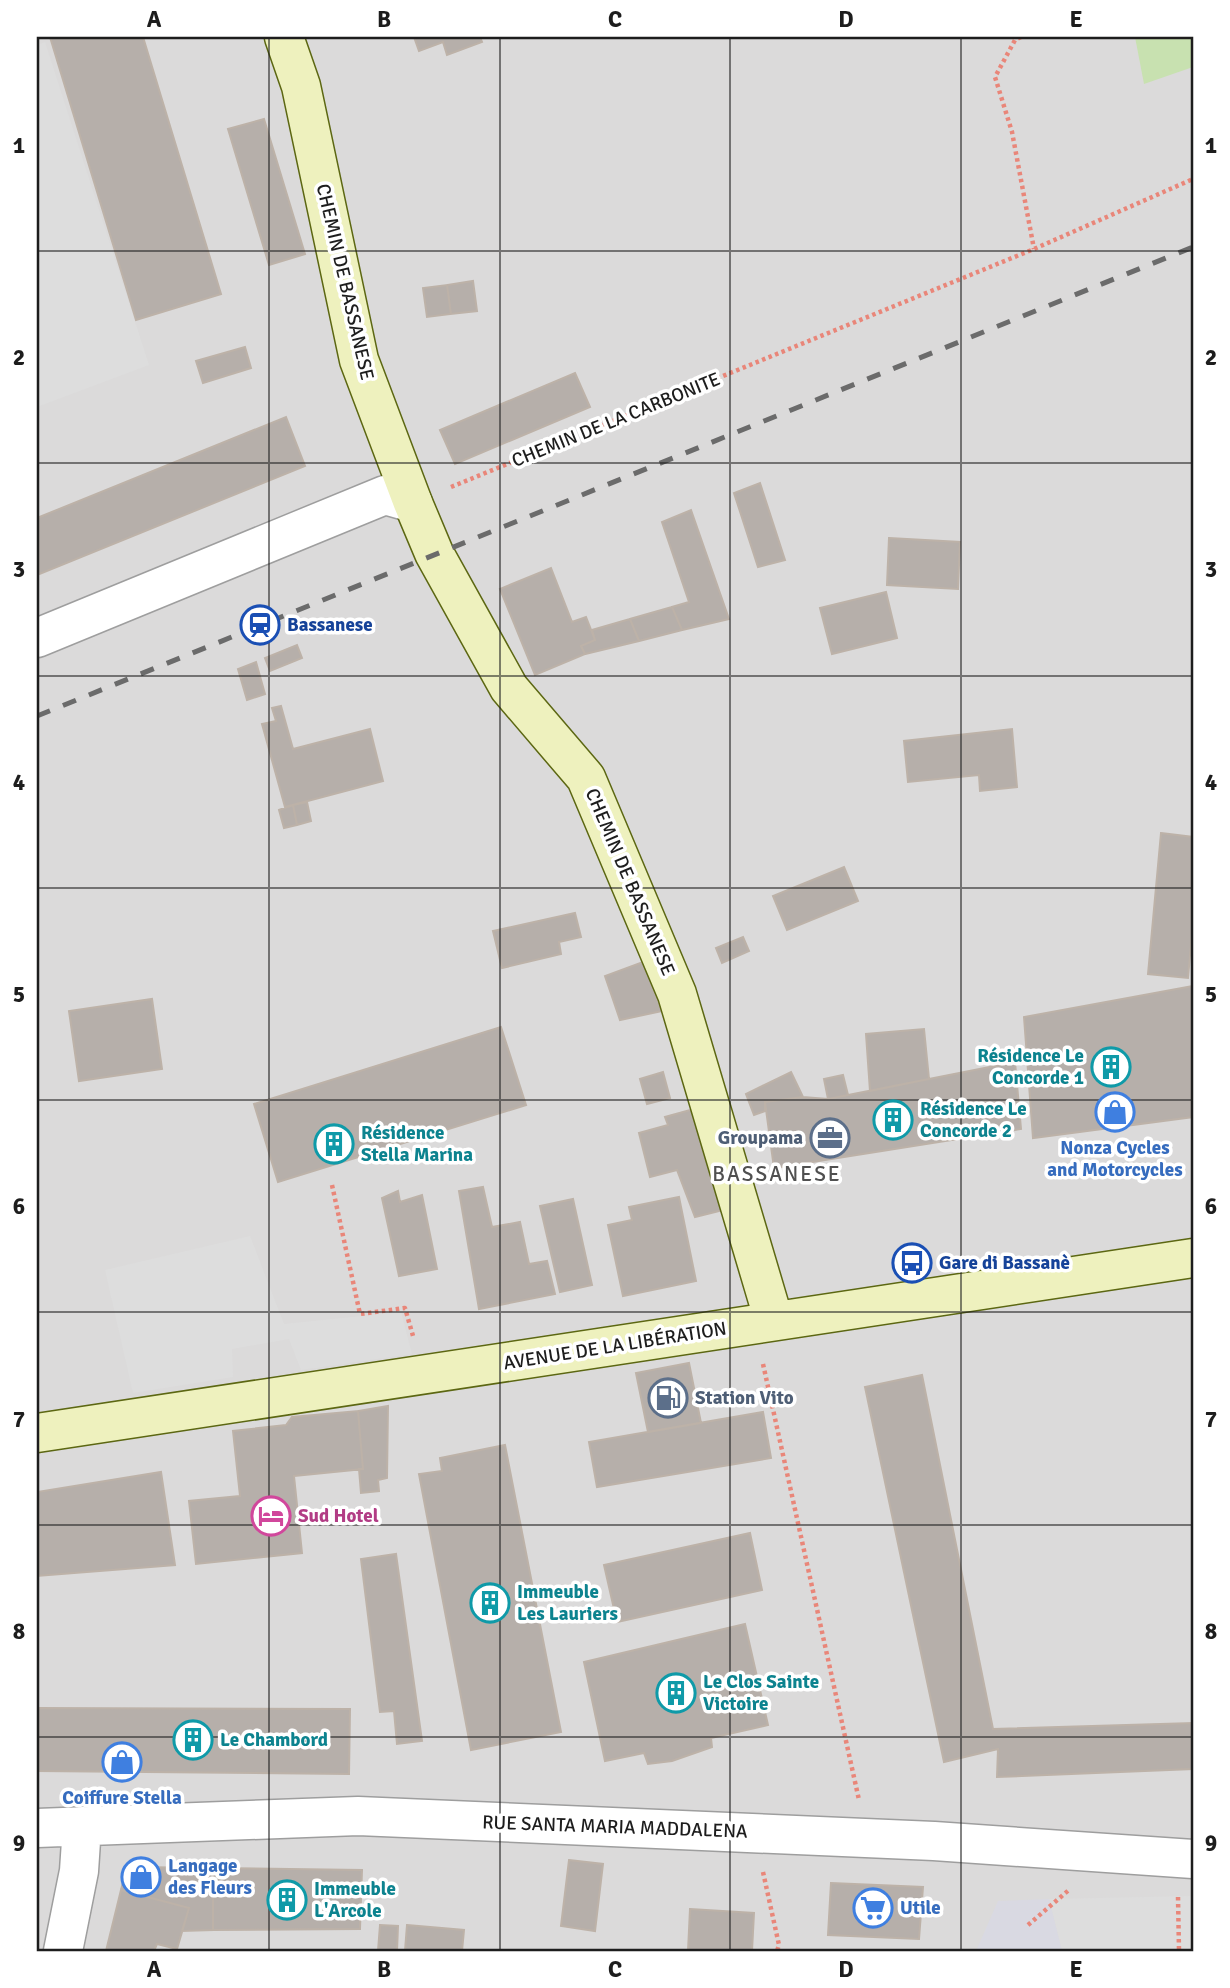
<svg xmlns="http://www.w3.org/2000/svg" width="1230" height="1988" viewBox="0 0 1230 1988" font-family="Signika,sans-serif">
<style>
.residential{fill:#dbdada}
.grass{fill:#c8e1b0}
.parking{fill:#ddd}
.plaza{fill:#d9d9e2}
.building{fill:#b6afaa;stroke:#bdb2a8;stroke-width:2}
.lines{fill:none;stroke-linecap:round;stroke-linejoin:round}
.street-casing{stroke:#9e9e9e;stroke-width:41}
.secondary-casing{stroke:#5c6712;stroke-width:41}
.path{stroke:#e98679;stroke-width:4.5;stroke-dasharray:3.5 3.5;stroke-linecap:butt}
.street{stroke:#fff;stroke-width:38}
.secondary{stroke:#eef1be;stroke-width:38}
.rail{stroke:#6b6b6b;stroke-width:5;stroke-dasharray:14 14;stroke-linecap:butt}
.grid{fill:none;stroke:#1d1d1d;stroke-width:2;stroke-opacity:0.55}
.labels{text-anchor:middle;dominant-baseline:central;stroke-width:7;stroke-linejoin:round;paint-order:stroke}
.street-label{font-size:19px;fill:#1d1d1d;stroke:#fff}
.transit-label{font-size:19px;font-weight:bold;fill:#164399;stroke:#fff;text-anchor:start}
.culture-label{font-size:19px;font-weight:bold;fill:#0d838f;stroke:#fff;text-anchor:start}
.service-label{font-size:19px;font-weight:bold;fill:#4e5e75;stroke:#fff;text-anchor:end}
.shop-label{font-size:19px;font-weight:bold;fill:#366cbe;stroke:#fff}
.hotel-label{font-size:19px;font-weight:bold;fill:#b23c85;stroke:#fff;text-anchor:start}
.neighbourhood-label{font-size:21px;letter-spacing:2px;fill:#505050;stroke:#fff}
.neatline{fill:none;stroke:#1d1d1d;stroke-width:2.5}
.grid-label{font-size:23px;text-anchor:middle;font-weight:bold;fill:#1d1d1d}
</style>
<rect width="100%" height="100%" fill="#edeae4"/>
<path class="residential" d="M37,37H1193V1951H37Z"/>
<path class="grass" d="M1135,37H1193V67L1144,84Z"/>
<path class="parking" d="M45,42L149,365L37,407V45Z
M250,1236L284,1324L401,1312L412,1354L301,1370L289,1339L232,1349L233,1377L133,1393L105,1270Z
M1193,1896V1951H1062L1049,1899Z"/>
<path class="plaza" d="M1049,1899L1062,1951H976L998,1901Z"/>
<path class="building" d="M50,37H143L221,294L136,320Z
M414,37H480L482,42L447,55L443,42L419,51Z
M264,119L305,254L269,265L228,129Z
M473,281L477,311L451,314L447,285Z
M447,285L451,314L427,317L423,288Z
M245,347L251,368L203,383L196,361Z
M575,373L590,407L455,464L440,430Z
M286,417L305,466L37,575V518Z
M760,483L785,560L758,567L734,493Z
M691,510L729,619L682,630L672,607L689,602L662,522Z
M889,538L960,542L958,589L887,585Z
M551,568L572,622L586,617L595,640L581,646L585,654L535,675L500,589Z
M886,592L897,638L832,654L820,608Z
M672,607L682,630L639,641L630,619Z
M630,619L639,641L585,654L581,646L595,640L592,630Z
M297,645L302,658L270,671L265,658Z
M256,662L265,694L247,700L238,669Z
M281,706L293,749L370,729L383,781L285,807L262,724L276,721L272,708Z
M1012,729L1017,787L980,791L979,775L908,782L904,741Z
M307,802L311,821L297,825L293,805Z
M293,805L297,825L284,828L279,810Z
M1161,833L1193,837V922L1188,978L1148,974Z
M844,867L858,901L787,930L773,896Z
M575,913L581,937L559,942L561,954L502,968L493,931Z
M743,937L749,951L722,963L716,948Z
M643,962L662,1011L620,1020L605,976Z
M1193,986V1117L1033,1138L1024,1017Z
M152,999L162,1069L79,1081L69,1011Z
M501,1027L526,1105L278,1182L254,1104Z
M924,1029L929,1079L870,1091L866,1034Z
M1015,1062L1021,1129L774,1168L765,1102L803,1097L828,1099Z
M663,1072L670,1098L647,1104L640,1079Z
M791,1072L803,1097L765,1102V1111L754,1115L746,1094Z
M843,1075L848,1095L828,1099L824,1079Z
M694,1109L727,1209L695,1217L677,1170L650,1177L639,1133L668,1125L665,1117Z
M483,1187L492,1227L520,1222L529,1264L547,1261L555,1294L479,1309L459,1191Z
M398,1191L400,1202L422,1195L437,1269L399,1276L382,1198Z
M679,1197L696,1281L623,1296L608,1225L632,1220L629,1207Z
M573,1199L592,1285L560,1292L540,1206Z
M689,1363L701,1423L648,1432L636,1373Z
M922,1375L993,1729L1193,1723V1769L997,1777L998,1749L944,1762L865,1387Z
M388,1406L387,1478L378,1480L379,1491L361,1493L359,1469H363L358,1411Z
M358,1411L363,1469L294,1476L302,1553L196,1564L189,1501L240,1496L233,1431L286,1425L292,1417Z
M763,1412L771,1458L597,1487L589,1442Z
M505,1445L561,1732L471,1750L419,1474L442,1471L440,1458Z
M161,1472L175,1565L37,1576V1492Z
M750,1533L762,1590L617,1622L604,1565Z
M396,1554L422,1741L397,1744L394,1711L380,1712L361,1559Z
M745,1624L768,1725L711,1738L712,1747L672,1761L648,1764L644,1753L605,1761L584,1662Z
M37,1708L350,1709L349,1774L37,1771Z
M569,1860L603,1864L595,1931L561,1926Z
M133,1867L213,1868V1930L182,1931L189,1908L121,1890L125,1874Z
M213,1868L362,1870L360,1929L213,1930Z
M831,1883L923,1887L919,1939L828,1935Z
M121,1890L189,1908L177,1949L157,1944L154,1951H106Z
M690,1909L754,1913L752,1951H678H688Z
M380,1925L398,1926L397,1951H378Z
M407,1925L464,1930L462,1951H405Z"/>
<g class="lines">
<g class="street-casing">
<path id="street" d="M37,638L385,495L413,503
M37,1828L358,1816L934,1841L1193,1859
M63,1951L79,1871L82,1826"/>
</g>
<g class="secondary-casing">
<path id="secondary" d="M284,37L301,86L359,360L413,503L434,553L509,688L586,778L677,994L774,1321
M37,1433L1193,1258"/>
</g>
<path class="path" d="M1021,37L1015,40L995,77L1012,132L1034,249
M451,487L1034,249L1193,179
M332,1185L360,1314L405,1308L413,1336
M763,1364L859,1800
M763,1872L779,1945L777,1951
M1178,1897L1179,1951
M1028,1925L1070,1889"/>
<use href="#street" class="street"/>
<use href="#secondary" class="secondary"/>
<path class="rail" d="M37,716L1193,247"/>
</g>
<path class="grid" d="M269,37V1951M500,37V1951M730,37V1951M961,37V1951M37,251H1193M37,463H1193M37,676H1193M37,888H1193M37,1100H1193M37,1312H1193M37,1525H1193M37,1737H1193"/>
<defs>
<g id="station-ring" transform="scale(2.0125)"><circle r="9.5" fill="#fff" stroke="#1a4fb4" stroke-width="1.5"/><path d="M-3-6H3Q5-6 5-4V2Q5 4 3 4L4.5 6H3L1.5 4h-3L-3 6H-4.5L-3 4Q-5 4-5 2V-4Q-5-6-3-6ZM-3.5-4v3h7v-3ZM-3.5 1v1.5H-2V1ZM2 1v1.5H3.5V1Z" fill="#1a4fb4"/></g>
<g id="building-ring" transform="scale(2.0125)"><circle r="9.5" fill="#fff" stroke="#0f9aa8" stroke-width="1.5"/><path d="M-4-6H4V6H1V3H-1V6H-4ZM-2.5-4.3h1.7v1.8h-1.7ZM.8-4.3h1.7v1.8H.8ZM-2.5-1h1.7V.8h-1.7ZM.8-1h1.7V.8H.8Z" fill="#0f9aa8"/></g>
<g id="shop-ring" transform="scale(2.0125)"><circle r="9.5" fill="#fff" stroke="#3f7fe0" stroke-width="1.5"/><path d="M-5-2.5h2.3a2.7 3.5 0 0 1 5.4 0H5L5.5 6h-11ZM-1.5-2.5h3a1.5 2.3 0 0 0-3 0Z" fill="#3f7fe0"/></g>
<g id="office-ring" transform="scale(2.0125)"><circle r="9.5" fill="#fff" stroke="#5c6f8a" stroke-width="1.5"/><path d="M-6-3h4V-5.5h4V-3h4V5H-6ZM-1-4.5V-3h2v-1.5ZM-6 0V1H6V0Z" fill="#5c6f8a"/></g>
<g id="bus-ring" transform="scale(2.0125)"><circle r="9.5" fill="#fff" stroke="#1a4fb4" stroke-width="1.5"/><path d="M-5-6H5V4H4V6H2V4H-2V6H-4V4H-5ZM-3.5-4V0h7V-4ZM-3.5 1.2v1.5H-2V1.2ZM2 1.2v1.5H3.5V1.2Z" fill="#1a4fb4"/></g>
<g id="fuel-ring" transform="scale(2.0125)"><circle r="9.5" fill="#fff" stroke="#5c6f8a" stroke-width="1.5"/><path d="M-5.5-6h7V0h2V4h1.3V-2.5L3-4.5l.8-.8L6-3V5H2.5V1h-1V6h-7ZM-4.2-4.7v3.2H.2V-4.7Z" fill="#5c6f8a"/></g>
<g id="hotel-ring" transform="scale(2.0125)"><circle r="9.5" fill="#fff" stroke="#d1479c" stroke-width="1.5"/><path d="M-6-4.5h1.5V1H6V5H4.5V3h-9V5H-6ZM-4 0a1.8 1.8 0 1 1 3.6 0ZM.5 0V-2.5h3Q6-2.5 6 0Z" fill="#d1479c"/></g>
<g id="supermarket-ring" transform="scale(2.0125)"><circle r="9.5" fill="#fff" stroke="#3f7fe0" stroke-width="1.5"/><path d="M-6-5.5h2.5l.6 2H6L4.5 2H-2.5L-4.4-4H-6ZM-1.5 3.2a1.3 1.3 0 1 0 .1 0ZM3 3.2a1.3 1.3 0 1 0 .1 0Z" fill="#3f7fe0"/></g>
</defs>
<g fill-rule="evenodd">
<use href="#station-ring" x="260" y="625"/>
<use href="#building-ring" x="1111" y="1067"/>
<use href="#shop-ring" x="1115" y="1112"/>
<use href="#building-ring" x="893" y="1120"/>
<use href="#office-ring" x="830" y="1138"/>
<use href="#building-ring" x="334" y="1144"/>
<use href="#bus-ring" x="912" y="1263"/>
<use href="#fuel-ring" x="668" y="1398"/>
<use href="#hotel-ring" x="271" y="1516"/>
<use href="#building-ring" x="490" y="1603"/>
<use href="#building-ring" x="676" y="1693"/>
<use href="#building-ring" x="193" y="1740"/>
<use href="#shop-ring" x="122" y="1762"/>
<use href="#shop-ring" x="141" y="1877"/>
<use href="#building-ring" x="287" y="1900"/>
<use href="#supermarket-ring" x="873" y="1908"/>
</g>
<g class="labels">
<g class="street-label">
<text transform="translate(345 282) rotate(77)">CHEMIN DE BASSANESE</text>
<text transform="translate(616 420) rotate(-22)">CHEMIN DE LA CARBONITE</text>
<text transform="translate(630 882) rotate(67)">CHEMIN DE BASSANESE</text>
<text transform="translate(615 1346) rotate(-9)">AVENUE DE LA LIBÉRATION</text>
<text transform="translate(615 1827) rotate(2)">RUE SANTA MARIA MADDALENA</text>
</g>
<g class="transit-label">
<text x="287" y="625">Bassanese</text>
<text x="939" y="1263">Gare di Bassanè</text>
</g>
<g class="culture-label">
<text x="1084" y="1056" text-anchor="end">Résidence Le<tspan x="1084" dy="22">Concorde 1</tspan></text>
<text x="920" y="1109">Résidence Le<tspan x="920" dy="22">Concorde 2</tspan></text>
<text x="361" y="1133">Résidence<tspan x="361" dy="22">Stella Marina</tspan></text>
<text x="517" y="1592">Immeuble<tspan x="517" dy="22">Les Lauriers</tspan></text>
<text x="703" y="1682">Le Clos Sainte<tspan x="703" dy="22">Victoire</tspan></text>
<text x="220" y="1740">Le Chambord</text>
<text x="314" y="1889">Immeuble<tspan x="314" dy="22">L'Arcole</tspan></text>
</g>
<g class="service-label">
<text x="803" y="1138">Groupama</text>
<text x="695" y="1398" text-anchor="start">Station Vito</text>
</g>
<g class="shop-label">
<text x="1115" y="1148">Nonza Cycles<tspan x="1115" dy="22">and Motorcycles</tspan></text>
<text x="122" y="1798">Coiffure Stella</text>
<text x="168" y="1866" text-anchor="start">Langage<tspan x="168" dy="22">des Fleurs</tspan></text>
<text x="900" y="1908" text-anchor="start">Utile</text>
</g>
<g class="hotel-label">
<text x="298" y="1516">Sud Hotel</text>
</g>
<g class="neighbourhood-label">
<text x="777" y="1174">BASSANESE</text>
</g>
</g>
<rect width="1230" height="1988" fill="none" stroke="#ffffff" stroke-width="77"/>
<rect x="38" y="38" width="1154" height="1912" class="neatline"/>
<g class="grid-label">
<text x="154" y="27">A</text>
<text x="384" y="27">B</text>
<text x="615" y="27">C</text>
<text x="846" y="27">D</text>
<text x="1076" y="27">E</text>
<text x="19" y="153">1</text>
<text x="1211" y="153">1</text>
<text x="19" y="365">2</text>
<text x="1211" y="365">2</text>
<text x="19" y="577">3</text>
<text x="1211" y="577">3</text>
<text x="19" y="790">4</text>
<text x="1211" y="790">4</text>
<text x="19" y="1002">5</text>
<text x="1211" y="1002">5</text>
<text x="19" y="1214">6</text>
<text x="1211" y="1214">6</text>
<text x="19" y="1427">7</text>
<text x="1211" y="1427">7</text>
<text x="19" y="1639">8</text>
<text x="1211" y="1639">8</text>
<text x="19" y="1851">9</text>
<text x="1211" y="1851">9</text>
<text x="154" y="1977">A</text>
<text x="384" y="1977">B</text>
<text x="615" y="1977">C</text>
<text x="846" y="1977">D</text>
<text x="1076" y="1977">E</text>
</g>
</svg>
